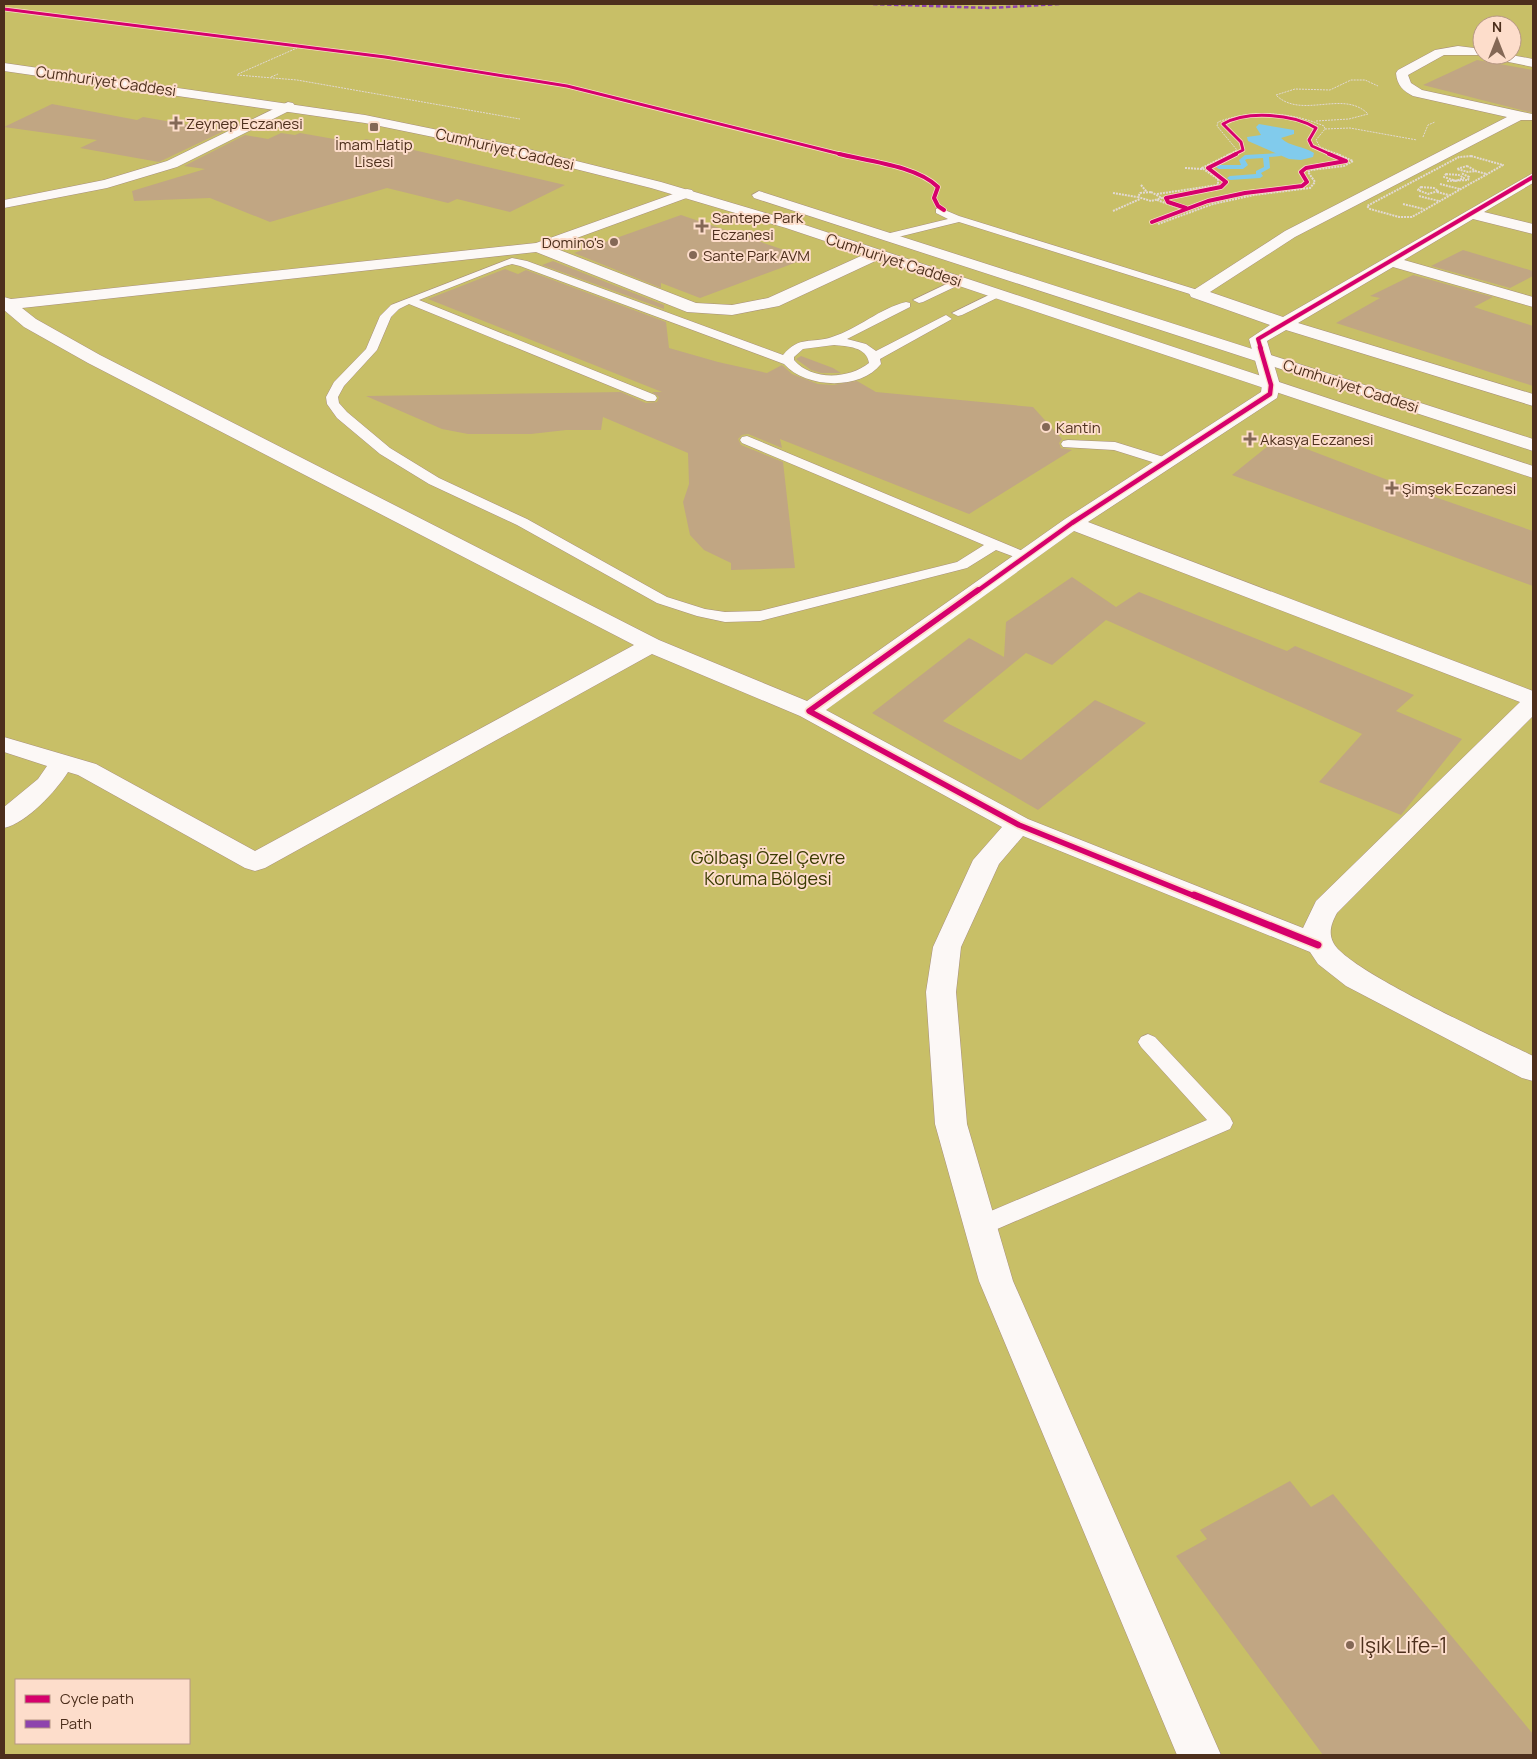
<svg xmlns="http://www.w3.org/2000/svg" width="1537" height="1759" viewBox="0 0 1537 1759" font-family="Manrope,sans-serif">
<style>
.green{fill:#c8bf67;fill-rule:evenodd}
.water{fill:#81cbec}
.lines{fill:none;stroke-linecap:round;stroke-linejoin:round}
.stream{fill:#81cbec;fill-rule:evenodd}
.building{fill:#c1a683}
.service-casing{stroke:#a78e7f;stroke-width:1}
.minor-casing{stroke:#a78e7f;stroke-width:1}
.secondary-casing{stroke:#a78e7f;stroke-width:1}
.path-far1{stroke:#e2d9d3;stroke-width:1;stroke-dasharray:2 1;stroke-linecap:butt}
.path{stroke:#e2d9d3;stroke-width:2;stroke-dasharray:2 1;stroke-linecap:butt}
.service{fill:#fcf8f6;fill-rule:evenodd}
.minor{fill:#fcf8f6;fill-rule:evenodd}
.secondary{fill:#fcf8f6;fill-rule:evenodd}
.quiet{stroke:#8e44ad;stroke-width:2.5;stroke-dasharray:4.5 2.5;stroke-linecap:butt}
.cycleway-far4-casing{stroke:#fdddcb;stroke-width:4.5}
.cycleway-far3-casing{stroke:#fdddcb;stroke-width:5.5}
.cycleway-far2-casing{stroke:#fdddcb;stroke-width:7}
.cycleway-far1-casing{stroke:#fdddcb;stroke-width:9}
.cycleway-casing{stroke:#fdddcb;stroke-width:10}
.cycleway-far4{stroke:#d6006c;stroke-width:3}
.cycleway-far3{stroke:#d6006c;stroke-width:4}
.cycleway-far2{stroke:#d6006c;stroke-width:4.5}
.cycleway-far1{stroke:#d6006c;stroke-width:5.5}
.cycleway{stroke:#d6006c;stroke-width:7}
.poi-dot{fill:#846856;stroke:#fdddcb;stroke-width:2}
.labels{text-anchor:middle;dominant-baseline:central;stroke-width:4;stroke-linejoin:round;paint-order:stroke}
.far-street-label{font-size:15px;fill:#4d2f1c;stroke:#fdddcb}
.far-poi-label{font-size:15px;fill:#4d2f1c;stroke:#fdddcb;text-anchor:start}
.park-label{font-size:18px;fill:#3a3b00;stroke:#fdddcb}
.near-poi-label{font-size:21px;fill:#4d2f1c;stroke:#fdddcb;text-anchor:start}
</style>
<rect width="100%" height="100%" fill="#ead1c3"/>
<path class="green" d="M4,4H1533V1755H4ZM1482,25H1512V55H1482ZM16,1680H189V1743H16Z"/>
<path class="water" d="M1259,124L1294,130V134L1281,138C1290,147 1304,146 1314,153L1313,157L1301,160L1289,159L1248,141L1247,137L1261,135L1256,127Z"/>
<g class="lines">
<path class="stream" d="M1279,153L1281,156L1269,157L1270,168L1261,173L1263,176L1260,178L1230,180L1227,178L1230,176L1256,174V171L1264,167L1263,158L1247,159L1245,160L1248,165L1243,169H1219L1216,167L1219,165H1241L1239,160L1245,155Z"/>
</g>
<path class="building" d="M1477,60L1533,70V113L1423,85Z
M52,104L137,120L143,117L224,131L159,162L80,148L97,140L4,127Z
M281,133L295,135L300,133L357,143L366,139L565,185L510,212L457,199L448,203L387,188L270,222L210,198L134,201L132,191L205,169L184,166L245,135L268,139Z
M681,215L808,258L700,298L661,283V288L574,253Z
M1463,250L1533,271V276L1510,288L1431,266Z
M553,261L664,305V309L542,265Z
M505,269L518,274L526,270L666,322L669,348L718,362L767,373L782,365L792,374L818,384L833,385L857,381L876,392L1033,407L1062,439L1059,443L1061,448L1072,450L969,514L780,439L782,448L748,434L742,435L738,439L741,445L783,462L795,568L731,570V563L704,550L690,535L683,502L689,484L688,453L603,417L601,430H566L531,434H468L442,429L366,396L621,392L646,403L657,402L659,397L652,392H662L428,299Z
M1413,275L1493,297L1474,307L1533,326V386L1336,323L1380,298L1370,296Z
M801,356L833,368L841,373H821L811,370L796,359Z
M1278,438L1406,487L1533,531V586L1232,475Z
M1072,577L1116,607L1139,592L1287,651L1295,646L1414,695L1396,711L1462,739L1401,815L1319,782L1362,734L1106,620L1052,665L1026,653L943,721L1021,760L1095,700L1146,723L1038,810L872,713L969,638L1004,657L1006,622Z
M1290,1481L1311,1507L1333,1494L1533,1734V1755H1323L1176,1556L1207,1539L1200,1530Z"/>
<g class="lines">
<g class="service-casing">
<path id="service" d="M256,119L282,125L277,128L253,124L251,122Z
M940,208L959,216L1201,291L1203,293L1197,296L1193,295L959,222L890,239L885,236L886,234L948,219L936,213V209Z
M512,258L527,261L783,355C800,335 811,344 832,337C858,329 880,308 906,302L910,303V307L847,339L866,344L876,351L942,317L946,315L952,319L880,359L881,364C860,391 805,388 784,364L520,266L512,264L505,266L419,300L655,395L657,398L655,401H647L409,304L399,309L391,317L377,350L344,386L338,397L339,403L347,412L390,448L439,478L527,519L667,597L705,609L725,612L760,611L957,562L984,545L742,443L740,440L742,437L747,436L1030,554L1032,557L1025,561L996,550L967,568L760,621L725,622L697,616L657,603L517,525L429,484L380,454L337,418L327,404L326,397L334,382L366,349L380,316L391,305ZM834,345C847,346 867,347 869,363C849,379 812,381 794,360V357L803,349Z
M959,278L965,281L963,283L923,302L919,303L913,300Z
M997,291L1003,294L1001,296L962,315L958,316L952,313Z
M1068,440L1115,442L1170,459L1172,462L1165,466L1114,450L1063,447L1061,444L1063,441Z
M1148,1034L1155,1037L1230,1117L1233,1123L1230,1129L988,1233L980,1235L972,1233L968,1226L972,1219L1207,1120L1141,1047L1138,1042L1141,1037Z"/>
</g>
<g class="minor-casing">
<path id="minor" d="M1458,46L1482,49V55H1487H1444L1408,75L1411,83L1422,90L1532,114V120H1521L1295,237L1210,292L1283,317L1533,173V183L1484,212L1533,224V234L1473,219L1404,260L1533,297V307L1393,267L1298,323L1533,394V406L1286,330L1267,341L1280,385L1277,398L1088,522L1533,691V716L1337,913C1332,922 1328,932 1333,942C1344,969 1499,1039 1533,1056V1081L1522,1078L1346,986L1318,964L1310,952L1023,836L999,864L961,947L956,992L967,1124L1013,1281L1221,1755H1177L979,1281L935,1124L926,992L933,947L973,860L1002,827L800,716L652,654L265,868L255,871L245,868L78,775L68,772C56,791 27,823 4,828V807L38,779L47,766L4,752V737L96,764L255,851L634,645L88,363L24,327L4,310V297L11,299L536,243L687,189L692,190L694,193L692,196L552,247L696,303L732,305L768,298L872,251H884L886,254L884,257L779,306L732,315L687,312L536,252L22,308L36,319L100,355L659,640L807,701L1065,519L1261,392L1262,385L1249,339L1270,325L1191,297L1189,293L1285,231L1507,117L1413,96C1403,91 1397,85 1396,73L1398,70L1435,50ZM1074,531L1520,702L1316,901L1303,928L1028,819L826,710Z
M1487,55H1511L1533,59V67L1489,58Z
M288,102L293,103L295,106L293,109L177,167L107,188L4,208V200L104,180L167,161Z"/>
</g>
<g class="secondary-casing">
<path id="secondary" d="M4,63L365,115L516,146L661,182L796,222L1533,466V478L786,228L651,188L516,154L365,123L4,71Z
M759,191L1533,439V451L754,198L752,195Z"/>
</g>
<path class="path-far1" d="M238,74L297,48
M237,75L297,80L520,119
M271,77L278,74
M1316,121L1349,119L1368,114C1344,89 1301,120 1276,95L1295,89L1330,90L1351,80H1365L1378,86
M1325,129L1350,128L1417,140
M1423,137L1428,125L1435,122
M1227,155L1237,150L1217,126L1218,122C1251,109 1292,112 1324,126L1325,129L1316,140L1320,147L1341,155"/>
<path class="path" d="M1471,156L1503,165L1412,217H1399L1370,209L1367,206L1459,157Z
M1467,166L1476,171L1468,172L1457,169Z
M1185,168L1202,169
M1475,171L1487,174
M1446,174L1459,175L1464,178L1456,181L1444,177Z
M1447,181L1468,180L1469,177L1461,173
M1440,184L1460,189
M1141,185L1147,192
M1421,187L1434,188L1438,191L1428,194L1418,190Z
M1151,192L1162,198L1151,201L1138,197L1140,193Z
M1437,192L1449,195
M1113,193L1137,197
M1157,194L1218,185V179L1202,168L1230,154
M1419,196L1439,201
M1157,200L1182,209
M1403,204L1424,209
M1113,211L1140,199
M1158,224L1213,204L1254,195L1310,188L1315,182L1308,172L1311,170L1344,166L1353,161L1337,154"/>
<use href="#service" class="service"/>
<use href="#minor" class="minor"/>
<use href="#secondary" class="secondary"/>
<path class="quiet" d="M873,4L989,8L1061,4"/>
<g class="cycleway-far4-casing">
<path id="cycleway-far4" d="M4,9L385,57L567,86L844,155
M1233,155L1243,150L1241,142L1223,124C1247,110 1293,114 1316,128L1309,140L1312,146L1332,155"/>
</g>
<g class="cycleway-far3-casing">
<path id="cycleway-far3" d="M839,154C868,161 917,166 938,187L934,198L938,206L944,210
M1186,208L1168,202L1166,198L1221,187L1226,182L1208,168L1236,154
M1152,222L1208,201L1245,193L1302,186L1307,182L1301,172L1306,168L1346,161L1329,154
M1261,349L1258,339L1533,177"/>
</g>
<g class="cycleway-far2-casing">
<path id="cycleway-far2" d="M976,592L1072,523L1270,394L1271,385L1260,347"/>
</g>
<g class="cycleway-far1-casing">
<path id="cycleway-far1" d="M978,590L809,711L1019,825L1197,897"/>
</g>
<g class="cycleway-casing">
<path id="cycleway" d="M1194,895L1318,945"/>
</g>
<use href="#cycleway-far4" class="cycleway-far4"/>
<use href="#cycleway-far3" class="cycleway-far3"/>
<use href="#cycleway-far2" class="cycleway-far2"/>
<use href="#cycleway-far1" class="cycleway-far1"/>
<use href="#cycleway" class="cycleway"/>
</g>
<g class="poi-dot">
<path d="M173.5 115.5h5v5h5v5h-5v5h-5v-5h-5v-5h5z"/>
<rect x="369" y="122" width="10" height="10" rx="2.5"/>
<path d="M699.5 218.5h5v5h5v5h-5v5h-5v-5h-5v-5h5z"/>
<circle cx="614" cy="242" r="5"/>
<circle cx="693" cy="255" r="5"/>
<circle cx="1046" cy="427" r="5"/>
<path d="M1247.5 431.5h5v5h5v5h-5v5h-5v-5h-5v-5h5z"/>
<path d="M1389.5 480.5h5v5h5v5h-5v5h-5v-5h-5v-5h5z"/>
<circle cx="1350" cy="1645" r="5"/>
</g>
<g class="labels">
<g class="far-street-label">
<text transform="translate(106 81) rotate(8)">Cumhuriyet Caddesi</text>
<text transform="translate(505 149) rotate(13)">Cumhuriyet Caddesi</text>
<text transform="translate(894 260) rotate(18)">Cumhuriyet Caddesi</text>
<text transform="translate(1351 386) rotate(18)">Cumhuriyet Caddesi</text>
</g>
<g class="far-poi-label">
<text x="186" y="123">Zeynep Eczanesi</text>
<text x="374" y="144" text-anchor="middle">İmam Hatip<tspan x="374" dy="17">Lisesi</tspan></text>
<text x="712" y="217">Santepe Park<tspan x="712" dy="17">Eczanesi</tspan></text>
<text x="604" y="242" text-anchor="end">Domino's</text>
<text x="703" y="255">Sante Park AVM</text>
<text x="1056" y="427">Kantin</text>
<text x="1260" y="439">Akasya Eczanesi</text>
<text x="1402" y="488">Şimşek Eczanesi</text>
</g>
<g class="park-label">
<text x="768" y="857">Gölbaşı Özel Çevre<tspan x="768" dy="21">Koruma Bölgesi</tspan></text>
</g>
<g class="near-poi-label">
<text x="1360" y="1645">Işık Life-1</text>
</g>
</g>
<rect width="1537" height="1759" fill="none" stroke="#4d2f1c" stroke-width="10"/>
<rect x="15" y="1679" width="175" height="65" fill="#fdddcb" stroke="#b79785"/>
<rect x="25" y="1695" width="25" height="8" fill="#d6006c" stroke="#b79785"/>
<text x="60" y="1704" font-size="15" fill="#4d2f1c">Cycle path</text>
<rect x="25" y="1720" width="25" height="8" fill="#8e44ad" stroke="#b79785"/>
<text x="60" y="1729" font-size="15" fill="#4d2f1c">Path</text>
<g transform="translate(1497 40)"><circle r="24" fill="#fdddcb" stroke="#b79785"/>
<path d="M0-4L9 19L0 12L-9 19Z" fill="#846856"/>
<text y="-8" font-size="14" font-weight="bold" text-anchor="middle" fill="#4d2f1c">N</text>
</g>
</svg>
